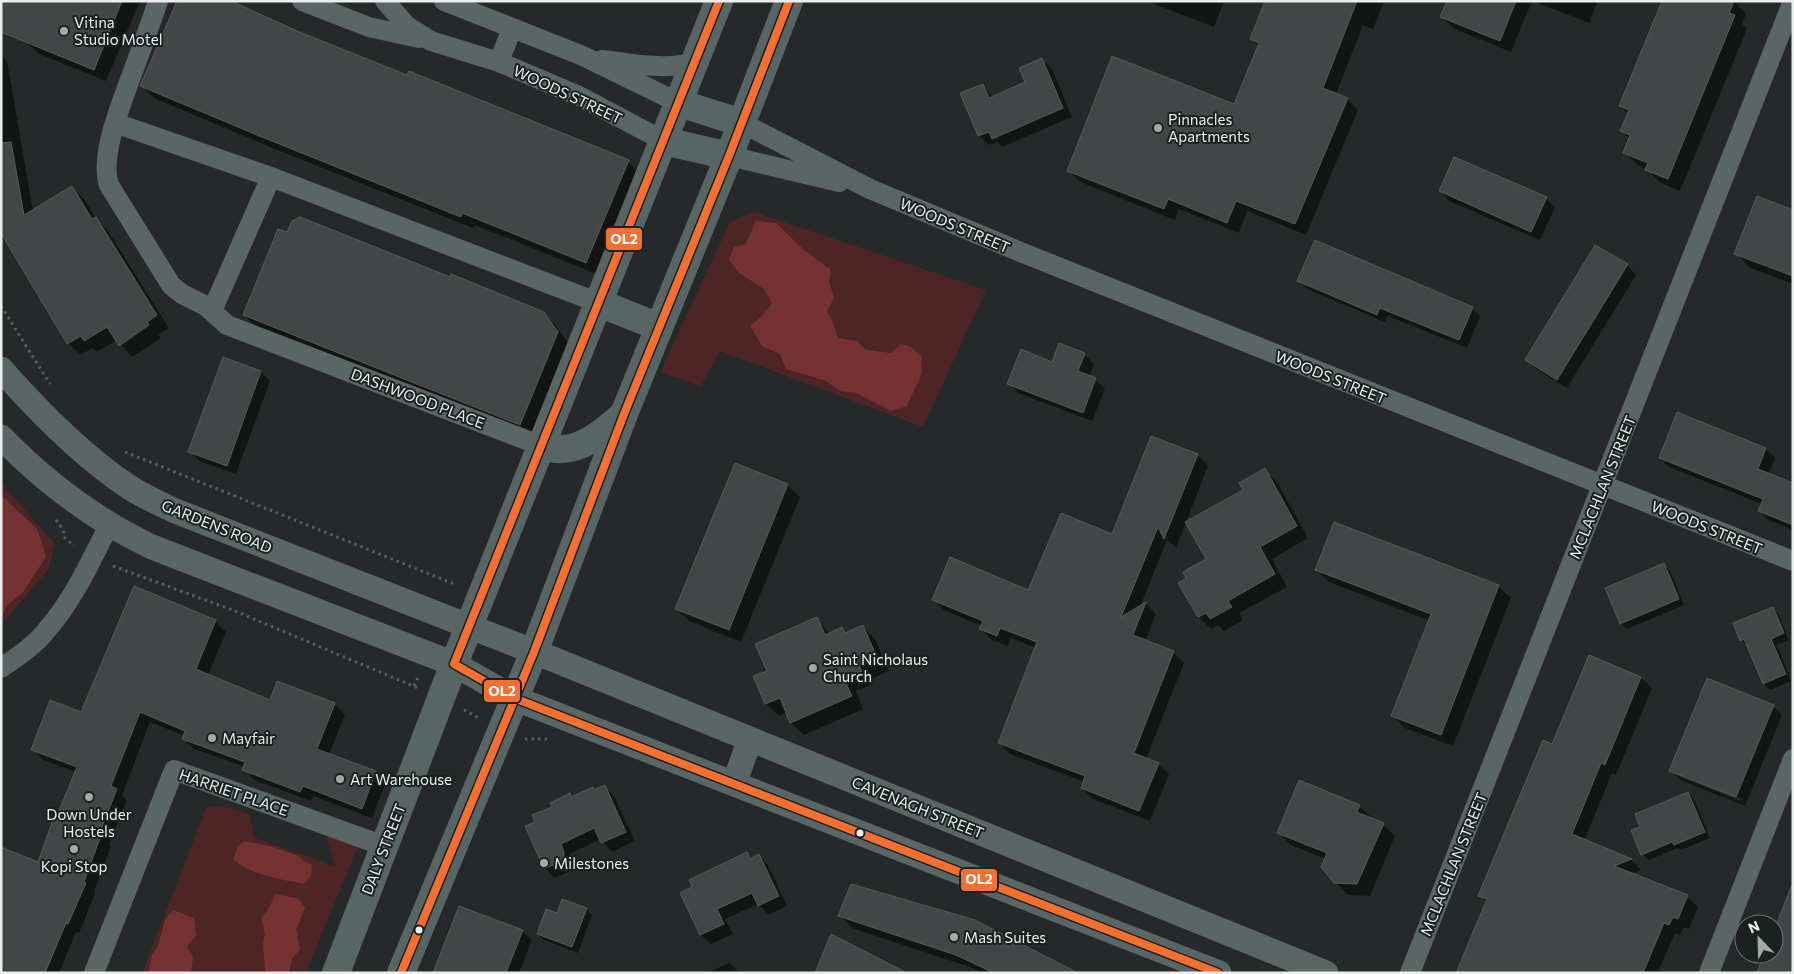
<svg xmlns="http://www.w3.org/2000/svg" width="1794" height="974" viewBox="0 0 1794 974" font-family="Commissioner,sans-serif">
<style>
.green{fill:#4e2525}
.forest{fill:#753233}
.shadow{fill:#0007;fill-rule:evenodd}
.building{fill:#434646;stroke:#585a5a}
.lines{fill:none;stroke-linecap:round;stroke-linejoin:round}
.path{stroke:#576060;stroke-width:3;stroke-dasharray:2.5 4;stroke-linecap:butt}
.minor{stroke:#596665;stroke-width:20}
.tertiary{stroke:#596665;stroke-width:25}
.primary{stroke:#576665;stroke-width:28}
.bus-1-casing{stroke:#1a2120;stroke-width:11}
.bus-1{stroke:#f46f30;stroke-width:8}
.poi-dot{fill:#a5aaa9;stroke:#1a2120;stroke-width:2}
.bus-dot{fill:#eaefee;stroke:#1a2120;stroke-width:2}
.labels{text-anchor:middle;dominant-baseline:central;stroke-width:4;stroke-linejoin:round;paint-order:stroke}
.poi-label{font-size:15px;fill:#eaefee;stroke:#1a2120;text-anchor:start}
.street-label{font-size:15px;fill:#eaefee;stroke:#1a2120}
.line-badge{stroke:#1a2120;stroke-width:2}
.badge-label{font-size:14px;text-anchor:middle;font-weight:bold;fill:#fff}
</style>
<rect width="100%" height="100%" fill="#252929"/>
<path class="green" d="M754,212L986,290L923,427L720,351L701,386L660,372L730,222Z
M1,483L55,544L48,570L6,619L1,621Z
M221,806L249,814L255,838L335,866L328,841V835L360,841L306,973H142L206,808Z"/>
<path class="forest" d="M756,221L776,223L804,250L831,270L829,282L834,298L827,311L833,322L838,338L856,341L866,350L891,353L901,344L910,346L921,356L922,373L907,406L891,411L856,393L840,391L826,381L786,369L780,354L762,346L750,326L762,316L772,304L764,289L739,273L729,260L734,247L746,244Z
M1,495L37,529L46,557L23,592L6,606L1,621Z
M244,841L270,846L299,856L304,861L312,865L311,876L304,884C280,879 253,876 233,859L238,846Z
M276,894L299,899L305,908L296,930L300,949L292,959L289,973H268L265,970L263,944L265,934L261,918L266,913Z
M173,910L194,918L196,936L187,946L193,957L191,973H148L152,955L158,946L165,920Z"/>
<path class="shadow" d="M3,1H140L106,81L39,54L27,43L30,42Z
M1151,1H1224L1214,27L1154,4Z
M1266,1H1384L1373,29L1363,25L1336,94L1347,99L1358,110L1306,235L1247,211L1239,233L1179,209L1175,220L1080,182L1069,171L1235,105L1259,46L1251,39Z
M1448,1H1532L1511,52L1453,28L1442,17Z
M1533,1H1598L1589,23Z
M1734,1L1746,14L1742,24L1747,29L1680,191L1659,182L1647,169L1637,165L1625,152L1630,139L1622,131L1628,114L1620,106Z
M297,32L628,162L641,174L599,275L475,225L473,228L270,147L154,98L142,86Z
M1,56L7,61L33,211L72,188L85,200L96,219L108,231L169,328L158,335L161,338L132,357L117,340L97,352L93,348L80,355L68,343L1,231Z
M1042,60L1052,69L1072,117L1002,147L997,142L989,145L979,136L982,85L993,97L1027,83Z
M1440,191L1546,198L1555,208L1540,240L1449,201Z
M1793,212V284L1750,268L1736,253Z
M1627,265L1636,275L1567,388L1536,369L1526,360Z
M450,279L544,313L556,326L570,346L533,436L256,327L244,315Z
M1299,281L1472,308L1480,316L1467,348L1388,316L1385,322L1307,289Z
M1084,354L1094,364L1089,377L1095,379L1105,389L1092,421L1018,393L1009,383Z
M223,358L261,372L270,381L236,474L199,461L189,451Z
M1766,449L1775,458L1768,475L1793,485V530L1768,520L1759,511L1762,504L1669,467L1660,458Z
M1197,455L1208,466L1176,548L1167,540L1140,607L1146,604L1156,614L1145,641L1173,652L1184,663L1146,759L1158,764L1169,774L1150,821L1093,799L1082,788L1085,782L1010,754L999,743L1036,648L1011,638L1008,646L992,640L981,629L982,626L944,610L933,599L1029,591L1113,535Z
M736,464L788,485L800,497L741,642L689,621L677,609Z
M1264,470L1277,482L1308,538L1272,559L1287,587L1239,613L1243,620L1224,631L1218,625L1211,629L1199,617L1207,559L1244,490Z
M1664,565L1670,571L1684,605L1627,629L1621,623Z
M1317,570L1498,586L1511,598L1453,746L1405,728L1393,716L1430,621L1329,582Z
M135,588L216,622L226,632L208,675L270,701L334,704L345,715L329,754L376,772L386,782L372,818L313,796L311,801L254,780L244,769L245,767L194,749L184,739L185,736L150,722L122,795L127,800L109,844L111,846L94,892L95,894L79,933L76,932L59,973H1L38,864L76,772L43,760L33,749L81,713Z
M1772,608L1778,614L1789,640L1777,645L1791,681L1770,690L1764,684L1748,646L1741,640Z
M816,619L830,634L842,628L847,634L863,627L875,639L889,671L871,679L873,684L856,691L863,709L804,735L791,723L787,712L779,716L766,704L755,677L768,671Z
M1590,657L1641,678L1652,688L1616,775L1612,773L1584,841L1631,860L1641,870L1631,874L1687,896L1698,907L1689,929L1684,927L1680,935L1675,933L1659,970L1665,973H1457L1487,902L1480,896L1553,746Z
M1773,706L1782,715L1745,806L1680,780L1671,771ZM1680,774L1742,799L1741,801L1680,777Z
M605,787L614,796L635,841L612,852L601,839L569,854L573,863V870L554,878L545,868L537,822L569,795L572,798L593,789L595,791Z
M1688,793L1694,799L1710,838L1681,850L1678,848L1649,860L1642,854L1641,827Z
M1359,806L1372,818L1383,824L1395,836L1370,896L1348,895L1335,882L1326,859L1291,845L1279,833Z
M747,854L752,859L759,856L768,865L787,906L768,915L758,904L725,919L733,934L711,944L701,935L682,893Z
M1793,886V973L1766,954H1774V933Z
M586,909L592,915L578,953L544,940L538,934L557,915Z
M840,915L1075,973H982L970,967L852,928Z
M522,931L532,940L519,973H434Z
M730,963L739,973H706Z"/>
<path class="building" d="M1,1H122L94,70L1,32Z
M177,1H231L297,31L407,75L409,71L629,160L586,263L462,213L461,217L257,135L140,86Z
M1265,1H1357L1323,88L1348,98L1295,224L1236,201L1227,223L1168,199L1164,209L1067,171L1112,56L1234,104L1259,43L1250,39Z
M1447,1H1516L1500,41L1440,17Z
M1662,1H1734L1729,13L1735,15L1668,179L1645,170L1648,163L1623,153L1630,135L1620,131L1629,110L1619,106Z
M1042,58L1063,108L992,139L989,132L978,136L960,93L983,84L989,98L1025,82L1019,68Z
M11,142L24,215L72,186L92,219L96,217L157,315L147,322L149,325L119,346L107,327L84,341L81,336L67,344L1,233V143Z
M1454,157L1547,197L1531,232L1439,191Z
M1757,196L1793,210V276L1734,254Z
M300,217L450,277L451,274L544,312L558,332L520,425L243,315L278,229L287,232L292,221Z
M1315,240L1473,307L1459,340L1380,308L1377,315L1297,281Z
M1595,245L1628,264L1557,380L1525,360Z
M1059,343L1085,353L1078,371L1096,378L1083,413L1007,384L1021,349L1052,362Z
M223,357L261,371L227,466L188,452Z
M1677,412L1766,448L1758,469L1793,483V525L1758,511L1763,499L1659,458Z
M1151,436L1198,454L1164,539L1158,527L1121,617L1146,602L1133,635L1174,651L1134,753L1159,763L1139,811L1081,788L1085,776L998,743L1037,642L1000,628L997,636L979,629L983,621L932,600L950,557L1028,590L1061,513L1112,534Z
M735,463L788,484L729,630L675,609Z
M1265,468L1297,526L1260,547L1275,574L1228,601L1232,607L1210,619L1206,613L1198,617L1178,583L1186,578L1183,572L1206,559L1185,522L1243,490L1239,483Z
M1334,522L1499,585L1441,735L1391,716L1431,614L1315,570Z
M1664,563L1679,599L1620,624L1605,588Z
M134,586L216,620L196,669L270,700L277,681L335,703L317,749L376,771L362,809L303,786L300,792L242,770L245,762L182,739L185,731L140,712L111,786L117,789L99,834L101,835L84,882L86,883L68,924L66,923L45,973H1V847L38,862L54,817L56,818L77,767L31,750L50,700L81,712Z
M1773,607L1784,633L1771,639L1786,674L1763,684L1744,639L1740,641L1733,623Z
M817,617L825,635L842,627L845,633L863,625L877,658L859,666L862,671L844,679L852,696L790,723L780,698L765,704L753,676L767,671L755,644Z
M1589,655L1641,677L1605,765L1601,763L1572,834L1632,859L1614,866L1688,895L1678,919L1673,917L1669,925L1664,923L1643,973H1456L1487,899L1478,896L1543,740L1552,744Z
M1707,678L1774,705L1736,797L1669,771Z
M1299,780L1360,805L1357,812L1384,823L1357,884L1334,883L1321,867L1327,853L1277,833Z
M605,785L626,832L601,843L594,828L561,844L564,852V860L544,869L525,826L535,822L532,815L552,807L550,803L570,793L571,797L593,787L594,790Z
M1688,792L1705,832L1674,845L1672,842L1641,855L1631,830L1640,827L1635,814Z
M747,852L750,859L759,854L779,896L758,906L752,893L717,909L724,924L700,935L680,893L692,887L689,880Z
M851,884L975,920L1078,973H994L956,955L838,916Z
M1792,885L1793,973H1757L1764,954H1774V930Z
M562,899L587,908L572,947L537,934L546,909L557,913Z
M459,906L523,930L506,973H433Z
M831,934L907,973H815Z"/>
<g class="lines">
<path class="path" d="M1,306L50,384
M125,452L457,585
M56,520L63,529L64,537L74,546
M113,566L235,611L418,688
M414,686L419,675
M464,710L479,718
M525,739H547"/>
<path class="minor" d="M158,1C150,25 141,50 132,74C122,102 99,156 109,185L171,285L182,294L206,306L227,325L542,446
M302,1L369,27L419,38
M385,1L407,26L431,41L499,62L579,96L664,141
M444,1L583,56L679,103
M602,60C633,63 664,71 695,62
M499,62L512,28
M115,123L271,177L599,303
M742,123L870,189L1023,253L1793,561
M729,156L839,182
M212,311L271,177
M1,668C17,657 34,646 46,631C73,600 91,561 109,525
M94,973L174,770L384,846
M1410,973L1793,1
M1709,973L1793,759"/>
<path class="tertiary" d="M1,369C39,412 81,455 129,487C143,496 158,503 173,510L555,660L1326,973
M1,437C45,482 95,520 152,547L454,664L514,698L537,707L1219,973
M734,784L750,739"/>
<path class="primary" d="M679,103L742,123
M664,141L729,156
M599,303L659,327
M542,446C547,447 553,449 558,449C582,451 606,430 623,415
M336,973L454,664L719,1
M401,973L534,652L624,414L729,156L789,1"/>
<g class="bus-1-casing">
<path id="bus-1" d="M719,1L454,664L514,698L1218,973
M401,973L534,652L624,414L729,156L789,1"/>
</g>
<use href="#bus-1" class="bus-1"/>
</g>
<g class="poi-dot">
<circle cx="64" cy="31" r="5"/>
<circle cx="1158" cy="128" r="5"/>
<circle cx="813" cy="668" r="5"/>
<circle cx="212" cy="738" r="5"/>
<circle cx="340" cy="779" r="5"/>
<circle cx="89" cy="797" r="5"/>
<circle cx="74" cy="849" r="5"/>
<circle cx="544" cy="863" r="5"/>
<circle cx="954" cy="937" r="5"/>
</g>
<g class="bus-dot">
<circle cx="860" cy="833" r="4.5"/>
<circle cx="419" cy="930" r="4.5"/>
</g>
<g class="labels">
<g class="poi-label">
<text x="74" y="22">Vitina<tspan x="74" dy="17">Studio Motel</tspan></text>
<text x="1168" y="119">Pinnacles<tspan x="1168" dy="17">Apartments</tspan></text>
<text x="823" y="659">Saint Nicholaus<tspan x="823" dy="17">Church</tspan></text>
<text x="222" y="738">Mayfair</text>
<text x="350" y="779">Art Warehouse</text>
<text x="89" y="814" text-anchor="middle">Down Under<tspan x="89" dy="17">Hostels</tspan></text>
<text x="554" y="863">Milestones</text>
<text x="74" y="866" text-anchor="middle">Kopi Stop</text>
<text x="964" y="937">Mash Suites</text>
</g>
<g class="street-label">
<text transform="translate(568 94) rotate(25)">WOODS STREET</text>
<text transform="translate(955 225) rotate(23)">WOODS STREET</text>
<text transform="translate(1331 377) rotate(22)">WOODS STREET</text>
<text transform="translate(418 398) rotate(21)">DASHWOOD PLACE</text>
<text transform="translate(1602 487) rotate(-68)">MCLACHLAN STREET</text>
<text transform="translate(217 526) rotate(22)">GARDENS ROAD</text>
<text transform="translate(1707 527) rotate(22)">WOODS STREET</text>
<text transform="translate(234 792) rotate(19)">HARRIET PLACE</text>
<text transform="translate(918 807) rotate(22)">CAVENAGH STREET</text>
<text transform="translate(383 849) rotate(-69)">DALY STREET</text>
<text transform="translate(1453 864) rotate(-68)">MCLACHLAN STREET</text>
</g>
</g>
<g class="line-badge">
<rect x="605" y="227" width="38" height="24" rx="5" fill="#f46f30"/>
<rect x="483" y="679" width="38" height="24" rx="5" fill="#f46f30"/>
<rect x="960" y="868" width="38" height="24" rx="5" fill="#f46f30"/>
</g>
<g class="badge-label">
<text x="624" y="244">OL2</text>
<text x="502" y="696">OL2</text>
<text x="979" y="884">OL2</text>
</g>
<rect width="1794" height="974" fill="none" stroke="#eaefee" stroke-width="5"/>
<g transform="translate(1759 939) rotate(337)"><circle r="24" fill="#1a2120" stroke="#6d7372"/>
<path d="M0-4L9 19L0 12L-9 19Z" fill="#a5aaa9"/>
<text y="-8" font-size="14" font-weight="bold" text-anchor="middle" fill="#eaefee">N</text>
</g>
</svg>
